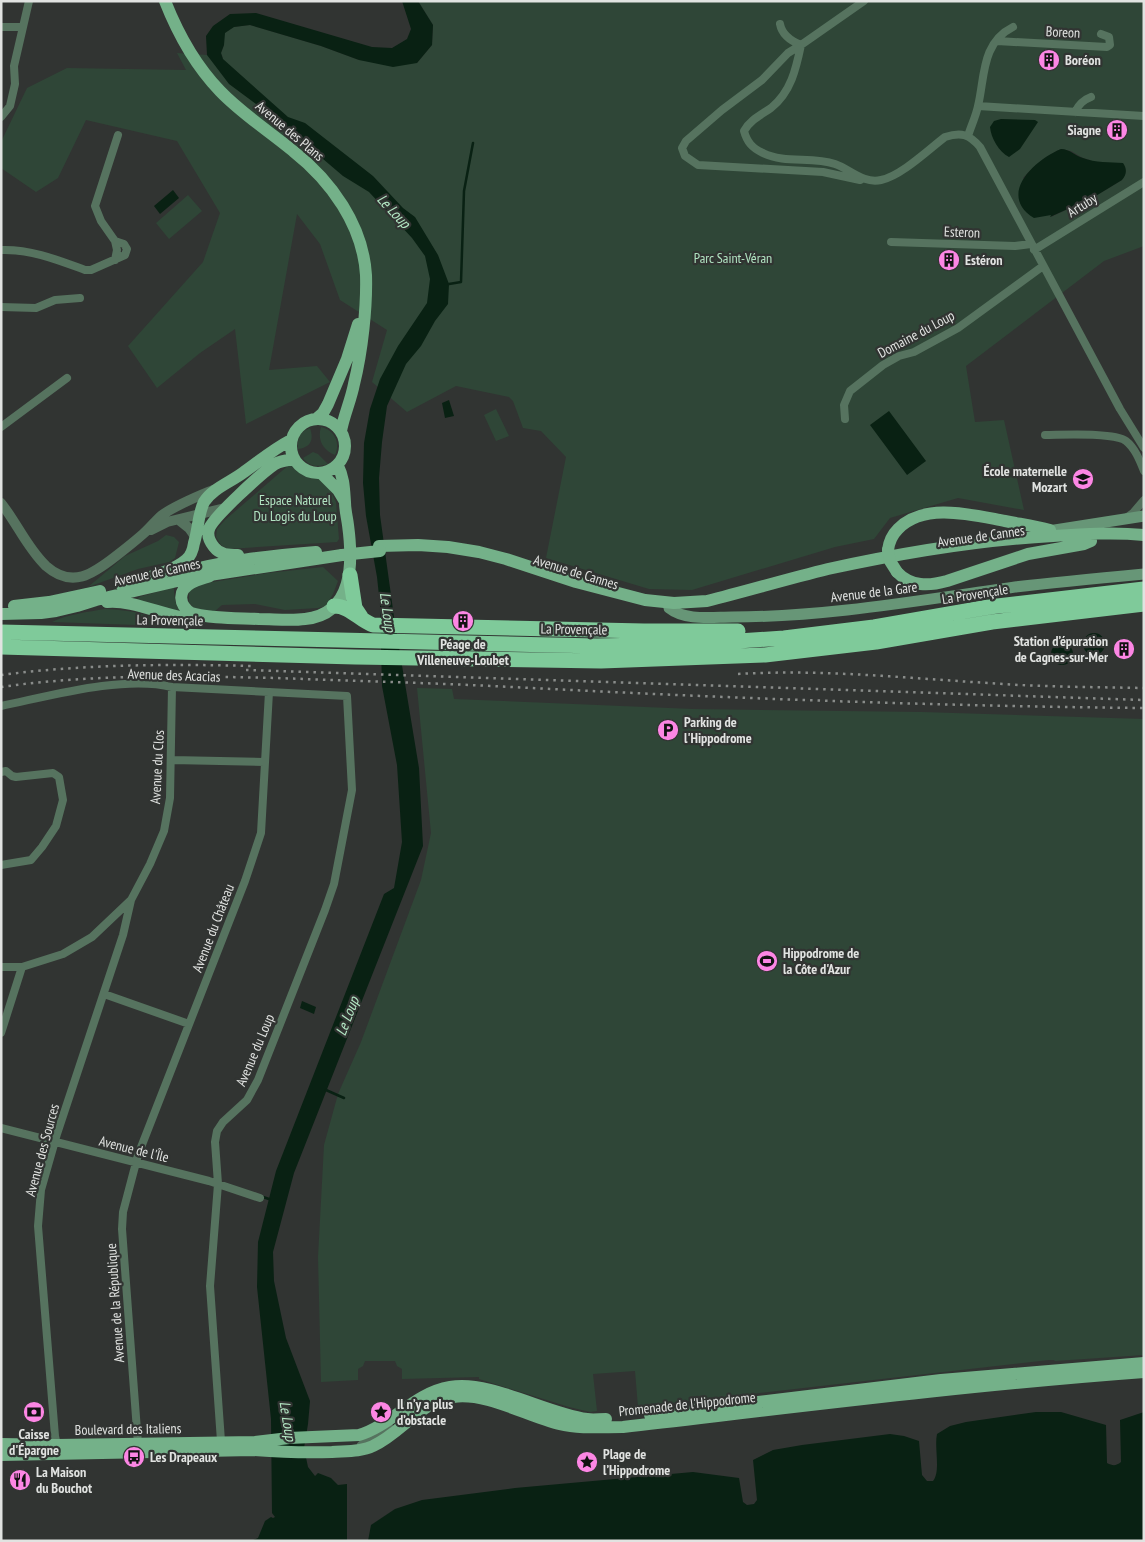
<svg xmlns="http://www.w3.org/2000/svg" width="1145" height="1542" viewBox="0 0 1145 1542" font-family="'PT Sans Narrow',sans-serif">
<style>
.green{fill:#2f4637;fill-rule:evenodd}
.water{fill:#092113}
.pier{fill:#313432}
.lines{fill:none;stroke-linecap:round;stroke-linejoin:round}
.stream{stroke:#092113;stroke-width:2.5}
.minor{stroke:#56735f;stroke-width:8}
.tertiary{stroke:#56735f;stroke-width:10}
.secondary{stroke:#679677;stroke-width:11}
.primary{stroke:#74b189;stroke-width:12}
.motorway{stroke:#7fca9a;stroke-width:15}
.rail{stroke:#898c8a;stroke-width:2.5;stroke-dasharray:2.5 5;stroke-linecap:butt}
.primary-bridge{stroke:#74b189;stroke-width:12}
.labels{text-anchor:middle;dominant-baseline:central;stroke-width:4.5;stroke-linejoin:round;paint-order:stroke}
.street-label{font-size:14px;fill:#e1e3e1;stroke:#313432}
.poi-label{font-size:14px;font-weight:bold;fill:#e1e3e1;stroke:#313432;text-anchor:start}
.park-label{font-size:14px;fill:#b1e4c2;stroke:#313432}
.water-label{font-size:15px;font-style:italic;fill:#b4e8c5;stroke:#313432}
</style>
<rect width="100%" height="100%" fill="#313432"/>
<path class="green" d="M418,1H1144V246L1104,261L966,366L975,422L1004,420L1024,510L958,498L890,518L874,539L835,547L692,590L649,589L546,558L566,457L541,431L523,428L513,401L509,397L456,386L407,412L372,382L387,330L340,300L320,244L297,214L269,370L317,366L330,382L246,424L235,329L200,353L157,388L128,346L203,262L220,213L177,141L86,120L58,178L36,192L1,168V142L27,88L67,68L186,70L177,53L207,55L223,58L221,53L224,45V33L233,27L250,25L321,46L359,60L417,63L432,45L433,25ZM1061,149L1071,151L1083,158L1090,160L1122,180L1094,197L1051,217L1052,215L1023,178C1034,166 1047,155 1061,149Z
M188,195L202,211L169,239L156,223Z
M496,409L509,436L496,441L484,415Z
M321,427C334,430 341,442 335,455C323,450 317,440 321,427Z
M310,428C314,440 311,447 298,449C297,439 300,431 310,428Z
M313,452L318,454L328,464C318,467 309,467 303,458Z
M290,464C302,476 310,473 324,478L336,502L339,539L337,542L228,549L221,545L216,537L217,529L225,520Z
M166,535L174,537L179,542L175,558L169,562L138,569L88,587L125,556L158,541Z
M323,567L338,581L333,594L326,606L318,608L285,610L255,604L222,605L214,612L196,611L189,602V592L194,585L268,573Z
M174,587C174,598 175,605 182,613L137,601L139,597Z
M105,609C132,610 146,614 170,625L165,626L52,622C68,614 88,612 105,609Z
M417,688L452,689L454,699L693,709L922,712L1144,719V1355L1055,1361L1054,1360H1049L638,1407L635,1371L593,1374L597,1411L590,1412L569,1407L479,1379V1377L402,1379V1369L397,1366L395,1361H365L363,1366L358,1369V1380L321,1382L318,1257L324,1145L338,1094L361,1042L421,880L431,833Z"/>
<path class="water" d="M402,1H418L433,25L432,45L417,63L393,67L359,60L321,46L250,25L234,27L225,33L224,45L221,53L223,59L288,117L305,123L373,176L403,208L415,217L438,255L449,284L448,304L435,321L421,346L406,364L387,406L382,442L379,478L380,515L394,617L419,768L423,846L294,1173L273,1252L274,1281L286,1338L310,1401L308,1424L304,1448L308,1467L315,1476L318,1473L331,1478L338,1485L347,1484V1541H251L258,1538L265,1521L271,1517L273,1518L275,1517L272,1513L271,1419L257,1287L258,1242L276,1171L384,894L394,888L402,842L397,765L382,686L380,605L377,577L366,516L363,483L364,443L370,409L380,379L398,346L427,303L430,279L425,256L412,238L369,192L343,176L276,119L229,84L207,55L206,36L213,26L230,14L256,13L372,47L392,48L407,39L411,29Z
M1001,119L1035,120L1038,122L1020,149L1009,157C999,152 991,138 990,127L994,121Z
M1061,149C1070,149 1075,156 1083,158C1095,163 1110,162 1123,163C1127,169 1127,174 1122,180L1094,197L1050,217L1051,215L1034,218C997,195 1034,160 1061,149Z
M173,190L179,198L160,214L154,206Z
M449,400L454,416L445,418L442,403Z
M889,411L926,461L907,475L870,425Z
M1083 644a11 11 0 1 1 22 0a11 11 0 1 1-22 0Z
M1051 654a11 11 0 1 1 22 0a11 11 0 1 1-22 0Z
M302,1001L316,1007L314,1014L300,1008Z
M1036,1412H1061L1106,1425L1107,1463C1113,1466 1116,1466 1121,1462L1120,1420L1144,1412V1541H368L371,1525L395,1509L422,1500L515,1488L693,1472L739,1478L743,1502L747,1505L754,1504L757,1500L753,1460L773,1450L802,1445L890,1434L904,1436L919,1441L922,1475L927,1481H933C941,1471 934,1448 937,1434L950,1426L966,1422Z"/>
<path class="pier" d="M347,1484L349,1486L350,1541H347Z"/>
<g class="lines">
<path class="stream" d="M449,284L461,282L464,191L473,143
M326,1090L344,1098
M263,1197L269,1199"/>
<path class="minor" d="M864,1L801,45C796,69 791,92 771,108C761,115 750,120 744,131C747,142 752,148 763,153C785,164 812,156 835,164C850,169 863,184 881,180C901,176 928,150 945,137C961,132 969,134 980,147L1120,409L1144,448
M780,24C782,35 791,41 801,45
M1,27H21
M997,41L1107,47L1110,45L1109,37L1101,34
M801,45L788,53L762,80L722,110L686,141L682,148L685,156L698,165L823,172L860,180
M978,106L1144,116
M1075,112C1079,104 1083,100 1091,97
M1,117L10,106L15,84L14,66L29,1
M968,136C971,126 976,116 978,106C985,77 981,43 1013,27
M891,242L1015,246L1031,244
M1,250C31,249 58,260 85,270H91L125,255L127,249L124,244L115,241
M1034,250L1144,182
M115,260L117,250L115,241L101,221L95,206L118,135
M1,307L36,308L55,300L80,298
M845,419L844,405L850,391L883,365L899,356L914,352L958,328L1043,266
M1,427L67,378
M1045,435C1062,435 1114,432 1126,441C1135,448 1140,461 1144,471
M1126,518L1133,513L1144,500
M1,706C50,696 123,675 172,687L347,696L352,790L334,884L325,910L258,1080L247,1100L223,1122L217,1131L215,1142L218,1184L210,1286L221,1441
M172,760L264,762
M1,772L6,771L12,776L16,777L53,773L59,777L63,800L56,826L42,847L31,860L1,865
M1,967H22L63,954L92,937L131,900L150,864L164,831L170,798L172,687
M104,994L189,1024
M1,1033L22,967
M1,1128L209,1181L260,1198
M138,1444L122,1229L123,1212L138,1155L245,881L261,833L269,692
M57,1445L55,1436L38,1226L41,1190L57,1134L123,935L131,900
M361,1445L389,1428L388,1419"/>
<path class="tertiary" d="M1,503C17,523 27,548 46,566C72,589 93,574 116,556C125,549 134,542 143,534C150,528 155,521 162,515C178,504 196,497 213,490
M179,520L189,528L196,538
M151,530L167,522L225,508"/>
<path class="secondary" d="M1042,532L1144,516
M669,608C685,621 712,617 732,617C827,617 921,600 1015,587C1058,582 1101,578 1144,574"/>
<path class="primary" d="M165,1C178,34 195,65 220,91C242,114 269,131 293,151C331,181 363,225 366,275C367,307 362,352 354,384C351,400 344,415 341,431
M291 446a27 27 0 1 1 54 0a27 27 0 1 1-54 0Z
M316,419L323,413L328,404L347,359L358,324
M322,474L338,490L344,500
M379,546L418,545L448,547L479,552L506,559L576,582L645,600L674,603L707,601C747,591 787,579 828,569C901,553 977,540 1053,536C1083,534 1113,532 1144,535
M888,550C889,542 892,535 898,529C924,502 972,515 1005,521C1020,524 1035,526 1050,530
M238,555C229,555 220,555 214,547C210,542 207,535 209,529C213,517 263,472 275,464C280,461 287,460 294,459
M897,572C911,587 929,586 947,581L1028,554L1084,544L1091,541
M175,574C221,561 268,556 316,552
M210,576C204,578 196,580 191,583C177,591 179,605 191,613C211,619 238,618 259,619C274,619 290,621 305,619C354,614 353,562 348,525C347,517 345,510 345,502C344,489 344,478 338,466
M122,586C138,580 173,572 186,560C191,556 193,550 194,543C198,531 198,514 204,502C213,488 231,482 244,472C261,460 272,450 291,440
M107,602C134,599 170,619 199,620
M14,606L49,602L100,591
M1,614L41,613L56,611L77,606L96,600L190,578L342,555
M650,1415L941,1380L1144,1363
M1,1444L57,1445L255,1442L289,1438L359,1435C392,1425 414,1393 450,1387C491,1380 544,1413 587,1419C593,1420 599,1419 606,1419
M1,1455L253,1450C280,1452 305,1453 332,1452C346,1451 361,1452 373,1446C402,1433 419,1402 453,1397C487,1392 526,1416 559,1424C580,1429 601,1427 623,1427C796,1407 969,1385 1144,1372"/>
<path class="motorway" d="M350,575L355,608L361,617
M334,606C350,606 359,620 373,625L644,631H738
M1,632L597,646L694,644L784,638L874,627L989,607L1144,589
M1,647L355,657L601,661L765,655L876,642L992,622L1144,604"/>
<path class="rail" d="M246,670L1144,700
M738,674C821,669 905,678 988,683C1040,687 1092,687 1144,688
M1,675C85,664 169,664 253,666
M1,687C93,674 185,676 277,678C355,681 434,683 512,687C722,698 933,706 1144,708"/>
<path class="primary-bridge" d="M888,550L890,561L897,572
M342,555L380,551"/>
</g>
<defs>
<g id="building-disc" transform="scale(1.125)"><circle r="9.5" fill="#fc86e4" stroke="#313432"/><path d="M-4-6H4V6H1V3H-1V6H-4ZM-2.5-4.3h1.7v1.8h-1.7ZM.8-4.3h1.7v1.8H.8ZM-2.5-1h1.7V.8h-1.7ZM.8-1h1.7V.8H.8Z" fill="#111"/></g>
<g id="school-disc" transform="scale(1.125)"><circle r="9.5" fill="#fc86e4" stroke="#313432"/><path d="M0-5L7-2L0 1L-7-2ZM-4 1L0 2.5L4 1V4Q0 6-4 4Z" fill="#111"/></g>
<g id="parking-disc" transform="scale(1.125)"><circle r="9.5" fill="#fc86e4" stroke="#313432"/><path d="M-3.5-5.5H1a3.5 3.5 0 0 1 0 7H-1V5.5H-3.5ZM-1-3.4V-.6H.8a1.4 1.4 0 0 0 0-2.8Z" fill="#111"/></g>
<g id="stadium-disc" transform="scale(1.125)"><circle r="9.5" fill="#fc86e4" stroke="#313432"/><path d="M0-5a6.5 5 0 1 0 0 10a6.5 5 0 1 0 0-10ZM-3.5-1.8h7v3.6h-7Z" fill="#111"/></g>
<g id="bank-disc" transform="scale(1.125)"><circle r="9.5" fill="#fc86e4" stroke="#313432"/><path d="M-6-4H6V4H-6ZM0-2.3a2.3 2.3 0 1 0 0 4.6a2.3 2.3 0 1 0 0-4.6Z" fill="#111"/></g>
<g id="sight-disc" transform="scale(1.125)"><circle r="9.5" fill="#fc86e4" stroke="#313432"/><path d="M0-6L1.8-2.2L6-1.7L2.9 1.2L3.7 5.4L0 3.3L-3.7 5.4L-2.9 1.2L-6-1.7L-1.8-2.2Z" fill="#111"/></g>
<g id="bus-disc" transform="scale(1.125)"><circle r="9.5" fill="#fc86e4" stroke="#313432"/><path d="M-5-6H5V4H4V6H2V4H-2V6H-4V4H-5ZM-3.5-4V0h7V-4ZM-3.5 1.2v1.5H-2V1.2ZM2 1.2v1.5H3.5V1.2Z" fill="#111"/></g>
<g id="restaurant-disc" transform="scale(1.125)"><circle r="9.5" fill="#fc86e4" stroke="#313432"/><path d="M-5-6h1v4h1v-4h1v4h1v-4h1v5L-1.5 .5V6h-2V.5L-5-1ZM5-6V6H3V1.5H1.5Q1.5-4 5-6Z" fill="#111"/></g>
</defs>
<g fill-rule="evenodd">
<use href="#building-disc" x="1049" y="60"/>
<use href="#building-disc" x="1117" y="130"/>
<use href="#building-disc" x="949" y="260"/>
<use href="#school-disc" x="1083" y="479"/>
<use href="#building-disc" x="463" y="621"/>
<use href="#building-disc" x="1124" y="649"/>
<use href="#parking-disc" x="668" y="730"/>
<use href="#stadium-disc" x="767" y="961"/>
<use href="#bank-disc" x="34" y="1412"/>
<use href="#sight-disc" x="381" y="1412"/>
<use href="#bus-disc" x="134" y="1457"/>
<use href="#sight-disc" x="587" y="1462"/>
<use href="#restaurant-disc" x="20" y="1480"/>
</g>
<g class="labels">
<g class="street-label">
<text transform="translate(1063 32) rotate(3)">Boreon</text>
<text transform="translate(290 131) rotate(40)">Avenue des Plans</text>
<text transform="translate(1082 205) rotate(-32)">Artuby</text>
<text transform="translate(962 232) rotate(2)">Esteron</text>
<text transform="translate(916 334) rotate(-28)">Domaine du Loup</text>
<text transform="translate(981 536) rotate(-8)">Avenue de Cannes</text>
<text transform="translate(157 572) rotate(-12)">Avenue de Cannes</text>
<text transform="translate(576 572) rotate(17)">Avenue de Cannes</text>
<text transform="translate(874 592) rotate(-7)">Avenue de la Gare</text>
<text transform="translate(975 594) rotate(-9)">La Provençale</text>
<text transform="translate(170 620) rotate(1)">La Provençale</text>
<text transform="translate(574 629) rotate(1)">La Provençale</text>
<text transform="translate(174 675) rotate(2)">Avenue des Acacias</text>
<text transform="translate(157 767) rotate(-87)">Avenue du Clos</text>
<text transform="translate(213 928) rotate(-69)">Avenue du Château</text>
<text transform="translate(255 1050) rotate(-67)">Avenue du Loup</text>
<text transform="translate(134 1149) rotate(14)">Avenue de l'Île</text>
<text transform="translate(42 1150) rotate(-75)">Avenue des Sources</text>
<text transform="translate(115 1303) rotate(-94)">Avenue de la République</text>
<text transform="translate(687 1404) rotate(-6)">Promenade de l'Hippodrome</text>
<text transform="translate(128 1429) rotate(-1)">Boulevard des Italiens</text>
</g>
<g class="poi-label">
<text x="1065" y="60">Boréon</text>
<text x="1101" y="130" text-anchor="end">Siagne</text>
<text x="965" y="260">Estéron</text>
<text x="1067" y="471" text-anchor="end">École maternelle<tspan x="1067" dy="16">Mozart</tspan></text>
<text x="1108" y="641" text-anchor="end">Station d’épuration<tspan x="1108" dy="16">de Cagnes-sur-Mer</tspan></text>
<text x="463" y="644" text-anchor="middle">Péage de<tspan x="463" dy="16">Villeneuve-Loubet</tspan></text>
<text x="684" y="722">Parking de<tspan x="684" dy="16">l'Hippodrome</tspan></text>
<text x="783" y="953">Hippodrome de<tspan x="783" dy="16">la Côte d'Azur</tspan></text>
<text x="397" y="1404">Il n’y a plus<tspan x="397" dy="16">d’obstacle</tspan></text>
<text x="34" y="1434" text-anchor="middle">Caisse<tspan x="34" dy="16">d'Épargne</tspan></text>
<text x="603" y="1454">Plage de<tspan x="603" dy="16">l’Hippodrome</tspan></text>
<text x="150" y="1457">Les Drapeaux</text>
<text x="36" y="1472">La Maison<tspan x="36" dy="16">du Bouchot</tspan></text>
</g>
<g class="park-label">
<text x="733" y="258">Parc Saint-Véran</text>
<text x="295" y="500">Espace Naturel<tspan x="295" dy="16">Du Logis du Loup</tspan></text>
</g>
<g class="water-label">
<text transform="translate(394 211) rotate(47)">Le Loup</text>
<text transform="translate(388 612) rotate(82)">Le Loup</text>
<text transform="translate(347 1016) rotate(-69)">Le Loup</text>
<text transform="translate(288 1421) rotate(81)">Le Loup</text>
</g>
</g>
<rect width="1145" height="1542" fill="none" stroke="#e1e3e1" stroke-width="5"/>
</svg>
